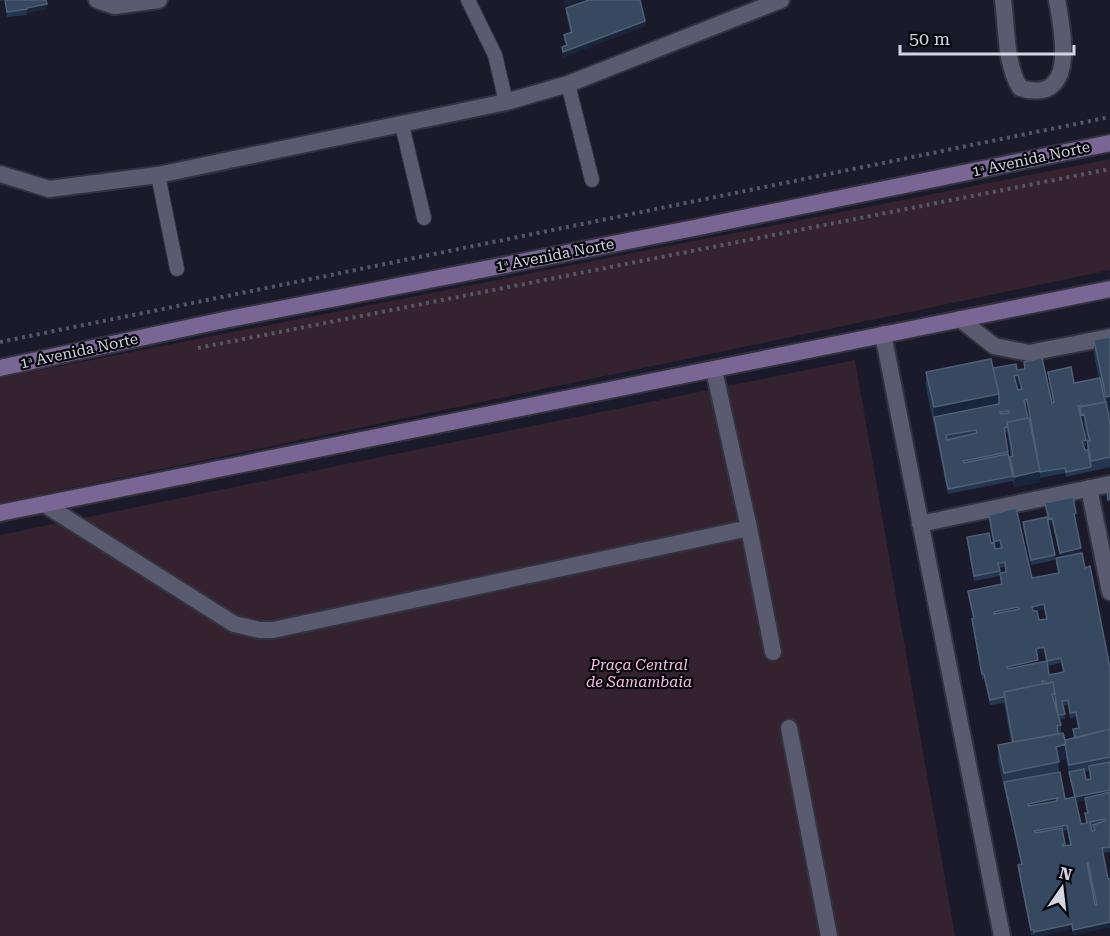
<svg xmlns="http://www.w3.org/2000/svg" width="1110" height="936" viewBox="0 0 1110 936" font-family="'Roboto Serif',serif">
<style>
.green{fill:#34222e}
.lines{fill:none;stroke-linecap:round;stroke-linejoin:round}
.service-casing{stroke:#333340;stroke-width:16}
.minor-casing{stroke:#333340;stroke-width:20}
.secondary-casing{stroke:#333340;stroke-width:20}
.path{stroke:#565665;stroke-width:4;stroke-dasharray:3 4.5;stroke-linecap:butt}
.service{stroke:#5a5b6f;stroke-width:14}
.minor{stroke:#5a5b6f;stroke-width:16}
.secondary{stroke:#7a6695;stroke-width:16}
.wall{fill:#233850;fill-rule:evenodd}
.shaded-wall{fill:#18253b}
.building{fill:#364960;stroke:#4f5f74;stroke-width:1.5;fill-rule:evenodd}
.labels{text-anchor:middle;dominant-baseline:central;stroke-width:4.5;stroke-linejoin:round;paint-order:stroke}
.street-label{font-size:15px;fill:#d4d5e1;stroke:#06060d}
.park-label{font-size:15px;font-style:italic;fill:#fbbee4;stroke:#06060d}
</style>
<rect width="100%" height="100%" fill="#1a1a2b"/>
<path class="green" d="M1110,159V270L0,503V378Z
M855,360L955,936H0V535Z"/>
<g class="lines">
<g class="service-casing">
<path id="service" d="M468,0L495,55L506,102
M568,84L592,180
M402,125L424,218
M158,175L177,269"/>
</g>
<g class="minor-casing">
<path id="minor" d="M97,0L114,6L159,0
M1003,0C1007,29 1005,63 1020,88C1078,105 1063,33 1057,0
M0,174L49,189L158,175L506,102L568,84L781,0
M960,319L994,346L1029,353L1110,337
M883,334L1002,936
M1089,488L1110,592
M44,504L234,624L260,630H273L749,528L714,370
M920,524L1110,484
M749,528L773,652
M789,728L829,936"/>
</g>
<g class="secondary-casing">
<path id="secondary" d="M0,368L224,320L689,229L1110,143
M0,513L1110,289"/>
</g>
<path class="path" d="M0,342L1110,117
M198,348L1110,169"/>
<use href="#service" class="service"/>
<use href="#minor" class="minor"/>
<use href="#secondary" class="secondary"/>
</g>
<path class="wall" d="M0,0H46L47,9L27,13V15L7,17L5,0L0,1Z
M566,8L645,26L563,57L562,47L566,46L564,40V35L570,33L566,13Z
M1110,337V467L1066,477L1065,473L1040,478V482L1014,487L1013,481L948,494L926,387V372L1017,370L1024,369V362L1052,403L1053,402L1048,377V372L1074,383L1099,378L1094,355V340ZM1018,380L1021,389L1018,390L1016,381ZM1027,404L1035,446L1025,405ZM1084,424L1087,441V450H1085L1084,446L1086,445L1083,425ZM1007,432L1011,457H1010V463L1005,433Z
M1045,503L1076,518L1075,519L1081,553L1110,668V852L1103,853L1108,879H1110V927L1073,935L1072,929L1041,936H1034V935H1031L1018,870V865L1021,864L998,760V745L1011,742L1004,703L990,705L984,679H982L972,624V619H973L968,596V591L1001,584L1000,576L974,581L967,542V537L993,543L989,520V515L1032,578L1058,573L1056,558L1060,557L1052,523L1049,524L1055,555V560L1031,565L1023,527V522L1047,517L1045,508ZM1000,546V548L995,549V547ZM1005,567V572L1000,573L999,568ZM1044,609L1046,619L1039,620L1037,611ZM1044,652L1046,661L1038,663L1037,654ZM1061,663L1063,672L1049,675L1048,666ZM1068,705L1070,718L1076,717L1078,728L1073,729L1074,738L1065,740L1061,733V725L1059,720L1065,719L1063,706ZM1066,759L1074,797L1065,799L1059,772L1058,761ZM1089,771L1090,779L1086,780L1084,772ZM1085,800L1087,813H1085L1086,823L1081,824L1076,802ZM1067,830L1070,845L1065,846L1063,831Z"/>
<path class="shaded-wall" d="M566,0H583L564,6V1Z
M47,4V9L27,13V8Z
M645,21V26L563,57V52Z
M1018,375V380L1014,381V376Z
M999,394V409L934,417V422V407Z
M1110,396V411L1084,416V411L1106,407V397Z
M1084,414V424L1081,425V415Z
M1040,471V482L1014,487V477Z
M1052,518V523L1049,524V519Z
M1000,540V546L994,547V542Z
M1081,548V553L1060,558V553Z
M1044,604V609L1032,612V607Z
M1018,607V612L994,617V612Z
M1044,647V652L1036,654V649Z
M1038,660V665L1007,672V667Z
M1066,744V759L1056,762V747Z
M1110,790V795L1075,802V797Z
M1057,798V803L1028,809V804Z
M1110,922V927L1073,935V930Z
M1072,924V929L1041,936H1034V932Z"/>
<path class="building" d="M5,0H46L47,4L27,8V9L7,12Z
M589,0H640L645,21L563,52L562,47L567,45L564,35L572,32L566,8Z
M1110,337V396L1106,397L1094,340Z
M1042,358L1052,403L1054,402L1048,372L1071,367L1074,383L1100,378L1105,402L1083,406L1082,405L1078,406L1086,440L1082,441L1085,450H1088L1091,467L1066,472L1065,468L1040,472L1027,399L1024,400L1028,418L1007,422V427L1004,428L1008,452L963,461L964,463L1008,454L1013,476L948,489L934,417L999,404V394L993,368L1016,364L1017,370L1025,369L1024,362ZM1018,375L1022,389L1018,390L1014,376ZM1009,411V413L1001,414L1000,412ZM976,430L977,433L947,440L946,435Z
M991,359L999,394L934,407L926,372Z
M1106,402L1110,423V457L1091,461L1087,441H1090L1089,438L1084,414L1081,415L1080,407Z
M1029,418L1040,471L1014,477L1010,457L1013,456L1007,422Z
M1107,492H1110V499L1108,500Z
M1073,497L1076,513L1074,514L1081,548L1060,553L1052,518L1049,519L1045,503Z
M1016,508L1032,578L1059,573L1056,558L1082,553L1085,568L1090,566L1110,668V729L1075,738L1073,729L1079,728L1076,712L1070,713L1068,700L1062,701L1065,714L1058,715L1053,682L1045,684V681H1042L1043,684L1004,692V697L990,700L984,674H982L972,619L974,618L968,591L1002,584L1000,573L1006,572L1005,562L998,563L1000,571L974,576L967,537L989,533L991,543L994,542L995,549L1002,548L1000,540L994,542L989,515ZM1044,604L1047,619L1039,620L1037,611H1033L1032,607ZM1018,607L1019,609L994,614V612ZM1044,647L1047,661L1061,658L1064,672L1049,675L1047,661L1008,669L1007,667L1038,660L1036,649Z
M1047,517L1055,555L1031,560L1023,522Z
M1053,682L1055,694H1052L1061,725L1057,726L1058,734L1013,742L1004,692Z
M1110,729V757L1069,765L1066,750L1065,740Z
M1063,733L1066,744L1056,747L1059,762L1004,773L998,745Z
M1110,762V790L1075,797L1081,824L1087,823L1085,813H1088L1085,798L1110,792V847L1102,848L1108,879H1110V922L1073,930L1072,924L1034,932V930H1031L1018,865L1022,864L1004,782L1060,772L1065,799L1075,797L1069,772L1084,769L1086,780L1091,779L1089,766ZM1057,798V801L1029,806L1028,804ZM1105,819V821L1093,825L1095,830L1092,831L1090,822ZM1067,825L1071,845L1063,846V844H1065L1062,828L1035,833L1034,831ZM1087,863H1088L1097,905H1095Z"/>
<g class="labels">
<g class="street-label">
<text transform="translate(1031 159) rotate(-12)">1ᵃ Avenida Norte</text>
<text transform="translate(555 255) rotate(-11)">1ᵃ Avenida Norte</text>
<text transform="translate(79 351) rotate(-12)">1ᵃ Avenida Norte</text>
</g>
<g class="park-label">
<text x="639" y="665">Praça Central<tspan x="639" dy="17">de Samambaia</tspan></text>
</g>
</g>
<g transform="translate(1062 888) rotate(14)" stroke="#06060d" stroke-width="4.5" paint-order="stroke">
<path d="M0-4.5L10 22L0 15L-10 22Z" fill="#d4d5e1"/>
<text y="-9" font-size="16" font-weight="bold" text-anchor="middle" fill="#d4d5e1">N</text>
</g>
<path d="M900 45v9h174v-9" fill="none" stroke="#d4d5e1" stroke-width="3"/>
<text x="909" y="45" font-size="18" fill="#d4d5e1" stroke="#06060d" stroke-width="4.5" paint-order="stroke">50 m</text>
</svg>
